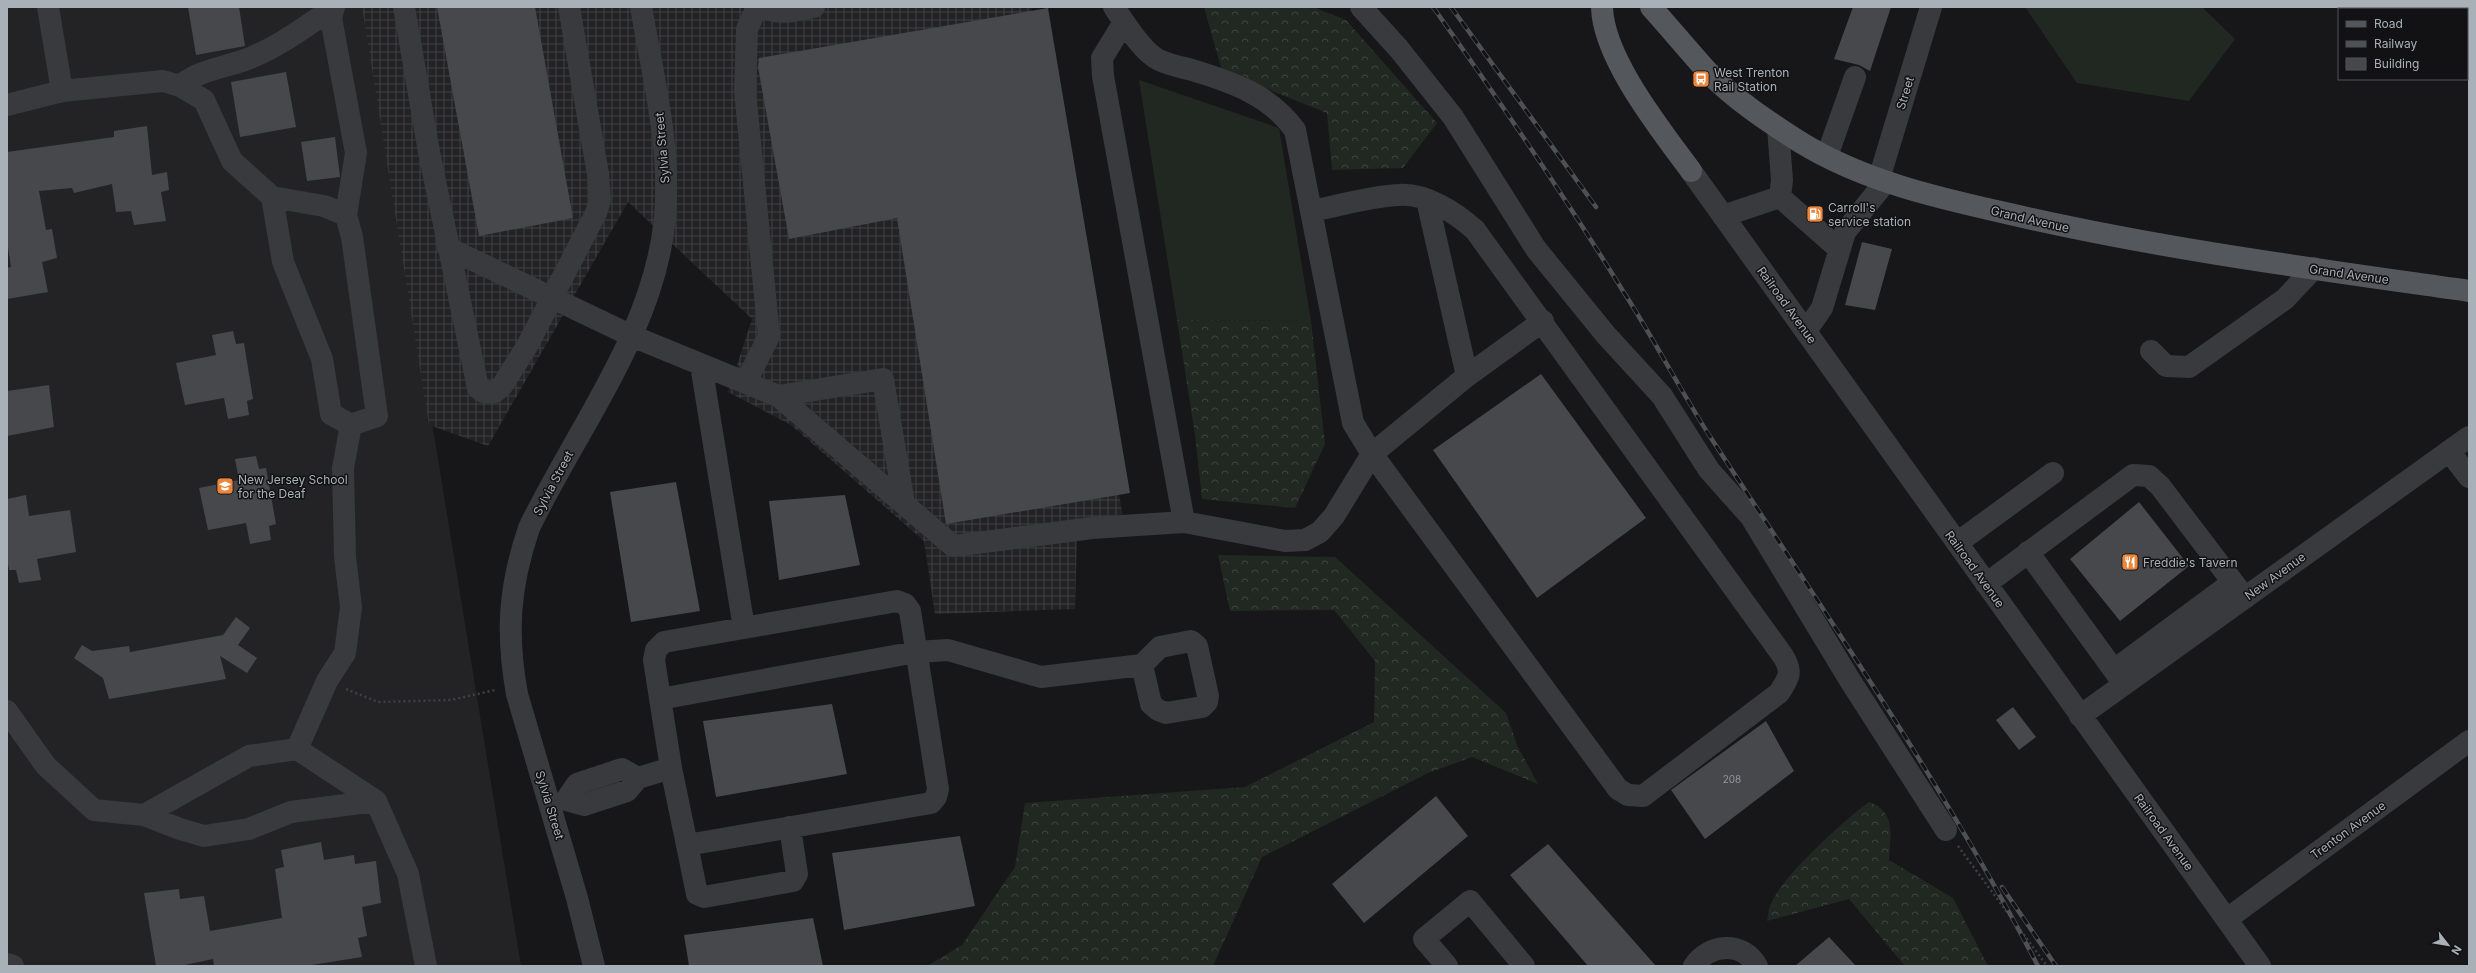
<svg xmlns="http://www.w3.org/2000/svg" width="2476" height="973" viewBox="0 0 2476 973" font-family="Inter,sans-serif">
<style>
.built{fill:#232326}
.industrial{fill:url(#industrial-grid)}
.grass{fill:#212821}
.forest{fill:url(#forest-crowns)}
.building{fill:#46484c}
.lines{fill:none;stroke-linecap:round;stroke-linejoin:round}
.path{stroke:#3e4144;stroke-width:2.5;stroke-dasharray:2 3;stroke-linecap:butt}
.minor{stroke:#383a3d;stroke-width:22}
.major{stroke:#54585c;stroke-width:22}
.rail-casing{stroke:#4d5154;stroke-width:4.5}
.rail{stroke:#121214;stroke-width:3;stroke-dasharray:9;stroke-linecap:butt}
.labels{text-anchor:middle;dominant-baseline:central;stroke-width:3;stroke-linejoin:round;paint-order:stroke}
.number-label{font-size:10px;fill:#90979d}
.poi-label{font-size:12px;fill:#a9b1b8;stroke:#121214;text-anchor:start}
.street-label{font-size:12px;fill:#a9b1b8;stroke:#121214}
</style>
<defs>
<pattern id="industrial-grid" width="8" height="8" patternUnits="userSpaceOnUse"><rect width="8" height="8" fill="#232326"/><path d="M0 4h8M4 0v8" fill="none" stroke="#404143"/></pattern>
<pattern id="forest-crowns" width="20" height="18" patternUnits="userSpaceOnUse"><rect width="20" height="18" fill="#212821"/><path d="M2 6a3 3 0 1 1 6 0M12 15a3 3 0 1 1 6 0" fill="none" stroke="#3e453f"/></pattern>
</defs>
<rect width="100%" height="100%" fill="#171719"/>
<path class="built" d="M7,7H364L521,966H7Z"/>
<path class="industrial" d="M362,7H1031L1124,522L1077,531L1075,609L935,614L924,541L791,425L728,392L752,319L628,202L488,446L429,425Z"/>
<path class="grass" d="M2025,7H2202L2235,39L2189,101L2077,83Z
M1139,80L1279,128L1311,321L1177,320Z"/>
<path class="forest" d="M1204,7H1313L1346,20L1437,123L1403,168L1332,170L1327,113L1222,71Z
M1177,320L1311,321L1325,444L1295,508L1202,499L1195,435Z
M1218,555L1335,557L1506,713L1517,745L1538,784L1472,757L1428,773L1262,857L1213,966H927L962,945L1015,867L1025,803L1245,787L1374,722L1375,661L1334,610L1230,611Z
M1869,802C1897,812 1890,836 1889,860L1953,898L1988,966H1905L1849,899L1767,921C1768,917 1768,911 1770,906C1779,879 1844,820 1869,802Z"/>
<path class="building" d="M188,7H239L245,46L196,55Z
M437,7H535L573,218L479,236Z
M1853,7H1891L1870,71L1859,65L1834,59Z
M1048,8L1130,493L946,524L897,218L789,239L758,67L759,58Z
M286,72L296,127L240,137L231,82Z
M147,126L152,175L167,172L169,190L161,192L166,221L134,225L131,211L116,212L112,184L74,193L72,188L39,191L46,230L52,229L57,258L42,262L48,292L7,299V268L11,267L7,241V152L114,137V131Z
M335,137L340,177L307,181L301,142Z
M1862,242L1892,249L1875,310L1845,305Z
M233,331L236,344L244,343L253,399L247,401L249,415L228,419L224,398L185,405L176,363L216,355L212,335Z
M1541,374L1646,518L1537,598L1433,450Z
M49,385L54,427L7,436V391Z
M256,456L259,469L266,468L276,524L269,526L271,540L250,544L246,523L208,530L199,488L239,480L235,459Z
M676,482L700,611L631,622L610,492Z
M26,495L29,516L70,510L76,552L37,559L41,580L19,583L16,570H9L7,556V499Z
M845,495L860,565L779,580L769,501Z
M2139,502L2189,566L2120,621L2070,559Z
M236,617L250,628L238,645L257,658L247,673L220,656L226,679L109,699L103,678L74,658L82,645L92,651L129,646L130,652L223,635Z
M832,704L847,774L716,797L703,721Z
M2013,707L2036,737L2019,750L1996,720Z
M1766,721L1794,771L1705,839L1671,790Z
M1436,796L1468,836L1364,923L1332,884Z
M960,836L975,906L844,930L832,853Z
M321,842L324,860L354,855L355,864L376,861L381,903L362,907L367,936L358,938L362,957L305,966H214L213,959L180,966H156L144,893L179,889L180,899L204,896L210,931L282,918L275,869L284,867L281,850Z
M1548,844L1656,966H1588L1510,875Z
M813,918L823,966H689L684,935Z
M1829,937L1856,966H1795Z"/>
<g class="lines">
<path class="path" d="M346,689L378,702L451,700L495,690
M1958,846L2047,966"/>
<path class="minor" d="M334,7L331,18L356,153L346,215
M404,7L429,152L478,388L483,392H495L502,386L527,346L596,213L600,200L598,174L569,7
M763,7C779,16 797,10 814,7
M1114,7C1124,22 1143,53 1159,60C1169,65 1181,67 1192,70C1232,82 1270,95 1295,130L1353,423L1372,454L1467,376L1427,200
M1361,7L1399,49L1453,117L1536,249L1606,335L1662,396L1709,470L1751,517L1851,682L1946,830
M180,86C199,70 222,68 245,60C277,48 305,27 333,8
M62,91L163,81L180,86L204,100L232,161L272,197L324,206L346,215L352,237L377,416L351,425L343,468L345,557L351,607L345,653L327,681L297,749
M7,105L62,91L48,7
M1827,156L1855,77
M1691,171L2260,966
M1879,179L1931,7
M272,197L283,262L322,359L331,414L351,425
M1780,197L1839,249
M1723,216L1780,197L1782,180L1778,128
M448,248L632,336L778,396L953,546L1092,528L1184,522L1103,76L1102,58L1124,22
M1806,331L1822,308L1845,232L1886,181
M2151,351L2166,366L2189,367L2285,299L2314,268
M701,365L744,628
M1467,376L1543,321
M746,382L769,336L745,91L747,29L757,7
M778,396L883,379L904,503
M2449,451L2469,477
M1184,522L1285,541L1305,540L1320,532L1334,516L1372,454L1618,789L1628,795L1643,796L1779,693C1789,678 1793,672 1783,656L1475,230C1456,213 1426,193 1399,195C1371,196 1338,206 1311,211
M1957,543L2053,473
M2028,552L2124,684
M1986,584L2133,475L2149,476L2160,486L2245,598
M2114,670L2233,582
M660,699L916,652L948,650L1041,677L1142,665L1160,647L1191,641L1197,646L1208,696L1207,702L1202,707L1166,713L1158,710L1151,704L1142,665
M7,711L46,766L94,810L144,815L249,756L297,749L376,801L408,874L426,966
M2080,716L2469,437
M638,778L622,769L577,784L566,800L584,805L627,791L638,778L671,768L654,660L656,650L664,642L897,601L905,604L910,611L938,789L936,797L931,803L687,845L671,768
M144,815L180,829L204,836L249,829L291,812L376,801
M687,845L697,894L704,897L793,881L797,874L790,827
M2227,919L2469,741
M7,964L13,966
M594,966L577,898L517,694C506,633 509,587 529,528C577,428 655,330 665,217C671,147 653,76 641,7
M1447,966L1424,939L1470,901L1524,966
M1694,966C1709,944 1742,940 1757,966"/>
<path class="major" d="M1602,7C1603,58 1661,130 1691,171
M1651,7C1670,28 1688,50 1707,71C1734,99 1767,121 1800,142C1863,181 1938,198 2010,214C2161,249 2315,269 2469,291"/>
<g class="rail-casing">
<path id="rail" d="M1433,7C1499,100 1563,194 1623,291C1654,339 1680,390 1711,438C1824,612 1942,782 2038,966
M1451,7L1596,207
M2002,887L2056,966"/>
</g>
<use href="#rail" class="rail"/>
</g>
<defs>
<g id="bus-square" transform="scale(0.9)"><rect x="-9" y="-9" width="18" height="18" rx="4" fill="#eb873c" stroke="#121214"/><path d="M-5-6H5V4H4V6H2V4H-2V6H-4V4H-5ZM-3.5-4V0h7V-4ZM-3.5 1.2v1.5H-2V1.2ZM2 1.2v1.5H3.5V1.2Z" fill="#fff"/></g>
<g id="fuel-square" transform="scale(0.9)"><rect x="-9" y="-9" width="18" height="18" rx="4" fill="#eb873c" stroke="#121214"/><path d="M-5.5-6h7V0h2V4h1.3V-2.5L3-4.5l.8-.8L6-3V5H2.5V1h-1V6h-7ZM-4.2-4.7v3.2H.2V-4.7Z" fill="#fff"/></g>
<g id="school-square" transform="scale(0.9)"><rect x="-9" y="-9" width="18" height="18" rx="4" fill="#eb873c" stroke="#121214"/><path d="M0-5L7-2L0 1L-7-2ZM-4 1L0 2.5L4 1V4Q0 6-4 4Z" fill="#fff"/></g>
<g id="restaurant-square" transform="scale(0.9)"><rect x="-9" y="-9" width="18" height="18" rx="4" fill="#eb873c" stroke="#121214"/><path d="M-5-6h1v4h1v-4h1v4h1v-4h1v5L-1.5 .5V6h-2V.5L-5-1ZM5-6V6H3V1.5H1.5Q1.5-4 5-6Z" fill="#fff"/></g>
</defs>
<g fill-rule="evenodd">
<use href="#bus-square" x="1701" y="79"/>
<use href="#fuel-square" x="1815" y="214"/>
<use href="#school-square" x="225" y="486"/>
<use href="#restaurant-square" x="2130" y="562"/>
</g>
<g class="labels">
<g class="number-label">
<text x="1732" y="779">208</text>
</g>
<g class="poi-label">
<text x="1714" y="72">West Trenton<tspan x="1714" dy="14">Rail Station</tspan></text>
<text x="1828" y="207">Carroll's<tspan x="1828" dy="14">service station</tspan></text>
<text x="238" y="479">New Jersey School<tspan x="238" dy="14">for the Deaf</tspan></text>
<text x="2143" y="562">Freddie's Tavern</text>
</g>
<g class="street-label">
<text transform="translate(1905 93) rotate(-73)">Street</text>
<text transform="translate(662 148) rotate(-95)">Sylvia Street</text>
<text transform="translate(2030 219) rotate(13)">Grand Avenue</text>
<text transform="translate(2349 274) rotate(8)">Grand Avenue</text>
<text transform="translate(1787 305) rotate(54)">Railroad Avenue</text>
<text transform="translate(553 483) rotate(-62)">Sylvia Street</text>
<text transform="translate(1975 569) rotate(54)">Railroad Avenue</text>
<text transform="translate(2275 576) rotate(-36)">New Avenue</text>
<text transform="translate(550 805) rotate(73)">Sylvia Street</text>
<text transform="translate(2348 830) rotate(-36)">Trenton Avenue</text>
<text transform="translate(2164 832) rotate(54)">Railroad Avenue</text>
</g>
</g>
<rect width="2476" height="973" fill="none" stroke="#a9b1b8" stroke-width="16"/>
<rect x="2338" y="8" width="130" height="72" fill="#121214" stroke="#4e5256"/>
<rect x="2346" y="21" width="20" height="6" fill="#54585c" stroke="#4e5256"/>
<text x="2374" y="28" font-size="12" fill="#a9b1b8">Road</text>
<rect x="2346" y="41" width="20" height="6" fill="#4d5154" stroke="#4e5256"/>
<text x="2374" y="48" font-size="12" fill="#a9b1b8">Railway</text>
<rect x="2346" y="58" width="20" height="12" fill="#46484c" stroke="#4e5256"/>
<text x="2374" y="68" font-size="12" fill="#a9b1b8">Building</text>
<g transform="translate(2448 945) rotate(121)" stroke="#121214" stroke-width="3" paint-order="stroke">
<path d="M0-3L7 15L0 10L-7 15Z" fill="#a9b1b8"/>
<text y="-6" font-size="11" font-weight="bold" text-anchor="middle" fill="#a9b1b8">N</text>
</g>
</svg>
